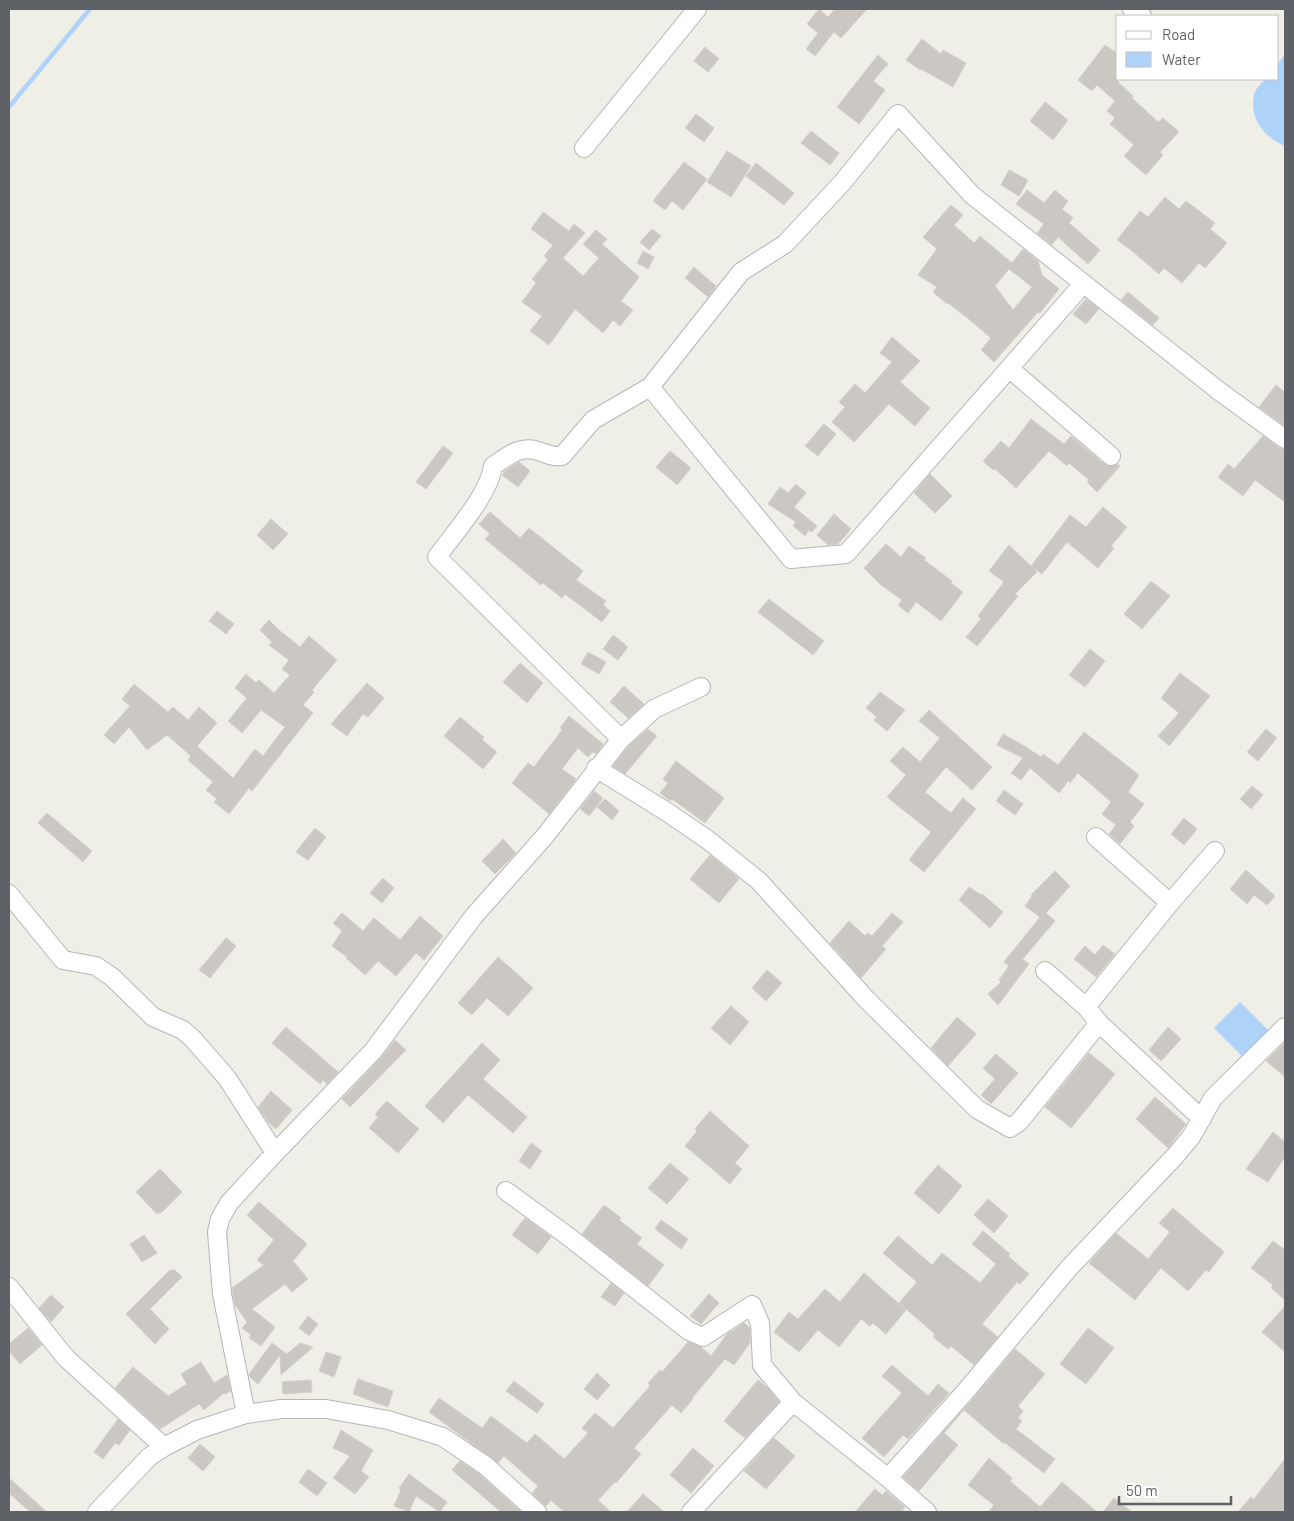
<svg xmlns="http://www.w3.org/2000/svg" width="1294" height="1521" viewBox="0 0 1294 1521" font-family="Barlow,sans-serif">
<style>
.water{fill:#afd3f8}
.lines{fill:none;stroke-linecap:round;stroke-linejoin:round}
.stream{stroke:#afd3f8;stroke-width:4.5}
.building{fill:#cbc8c4;stroke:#d4d0c6;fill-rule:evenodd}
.street-casing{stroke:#b4b6ba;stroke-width:20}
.street{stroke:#fff;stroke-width:18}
</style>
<rect width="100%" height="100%" fill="#efeee7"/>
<path class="water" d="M1285,54V146C1264,137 1249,119 1254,95C1255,89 1262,83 1265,79H1278V64Z
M1240,1002L1268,1030L1242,1056L1214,1028Z"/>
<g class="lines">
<path class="stream" d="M9,107L90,9"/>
</g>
<path class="building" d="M819,9L828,17L835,9H867L841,38L834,32L815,56L806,49L818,33L807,24Z
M922,39L941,54L943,50L966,63L953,87L921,69L920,70L906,60Z
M1105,45L1118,54V82L1133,96L1132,98L1158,122L1163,118L1179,132L1160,152L1163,155L1146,175L1124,156L1134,145L1110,124L1115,118L1107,111L1115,101L1097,85L1092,91L1078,80Z
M705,47L719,59L708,72L694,61Z
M878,55L888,64L873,81L885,90L859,124L837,107Z
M1045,102L1068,120L1053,140L1030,121Z
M696,114L714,128L704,142L685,128Z
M811,131L839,153L830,165L801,143Z
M727,151L751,166L731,197L707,182Z
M684,162L707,179L683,210L672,201L665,210L653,201Z
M756,163L794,193L784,205L746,176Z
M1009,170L1028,180L1019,196L1001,185Z
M1027,190L1044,203L1055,190L1068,201L1062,209L1073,218L1069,223L1100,250L1088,264L1058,237L1052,245L1037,233L1044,224L1016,204Z
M1165,197L1179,209L1186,201L1215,223L1210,229L1227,243L1205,268L1199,263L1182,283L1164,268L1159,274L1131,250L1117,240L1140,211L1148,217Z
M951,205L963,215L954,225L974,243L980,236L1012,263L1023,249L1038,261L1042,275L1059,289L1040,313L1038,312L994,362L981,350L991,338L970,320L948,303L947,304L933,292L937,287L918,275L937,249L923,237ZM1009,269L1032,287L1013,310L995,286Z
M543,212L569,231L574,224L585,233L563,258L583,276L599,258L583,244L596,230L607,239L602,244L639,277L621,301L633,310L620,326L613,320L603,333L575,309L549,345L530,331L542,316L522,302L536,283L532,279L548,260L544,256L553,245L531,229Z
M652,229L661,236L649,250L640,242Z
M643,251L654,257L648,269L637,263Z
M694,267L716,286L708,297L685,278Z
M1128,292L1159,318L1153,325L1121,300Z
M1086,299L1099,309L1086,324L1073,314Z
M892,337L920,361L900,382L930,408L915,426L889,404L854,442L832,422L845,407L839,402L855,384L865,393L892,362L880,353Z
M1276,385L1285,392V426L1259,407Z
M1031,419L1064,444L1071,436L1104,464L1110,466L1117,464L1120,466L1097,492L1087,482L1089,480L1069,463L1067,466L1049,451L1016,488L995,469L993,470L983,461L1001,441L1009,448Z
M824,424L836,434L818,456L805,446Z
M1263,436L1279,448L1285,449V502L1255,480L1243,496L1218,477L1228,464L1234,469Z
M443,446L453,453L426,489L416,482Z
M670,451L691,468L677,485L656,467Z
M519,462L530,471L518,487L502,475L506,470Z
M930,474L952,496L935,513L914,493Z
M796,484L806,493L794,507L817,526L812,532L809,530L805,536L793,526L796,522L768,504L780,487L788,493Z
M1103,507L1127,527L1111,546L1114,548L1098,568L1067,542L1042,574L1031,566L1070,515L1086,527Z
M490,512L520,538L529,528L583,571L576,580L606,601L603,605L610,611L602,622L565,594L562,598L543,583L541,585L485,539L490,534L479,524Z
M834,514L851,529L838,544L828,545L817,535Z
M271,519L288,534L273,550L257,535Z
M886,544L901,557L909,546L926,558L924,560L952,581L951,583L963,592L941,621L916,602L908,613L898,605L902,600L881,585L864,568Z
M1009,545L1037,572L1015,594L1018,596L977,646L966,637L981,619L978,616L1004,582L989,571Z
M1151,581L1170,596L1142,629L1124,614Z
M769,599L824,641L813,655L758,612Z
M217,611L234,624L226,634L209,621Z
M269,620L280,631L300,647L309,636L337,660L312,690L314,692L303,705L313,713L252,791L249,788L229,814L214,802L217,799L206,790L213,782L188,760L191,756L167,735L147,750L129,727L114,744L104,735L130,706L122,699L134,684L168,712L173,707L188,720L199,707L217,723L197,746L233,778L255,749L263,756L285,727L261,710L242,733L228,721L247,698L235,688L246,674L256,683L259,680L274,693L290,675L282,669L289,660L269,645L272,642L260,630Z
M613,635L628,647L618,660L603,649Z
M1090,649L1105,661L1085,687L1069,675Z
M588,652L606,662L599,674L581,664Z
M520,663L543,683L527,703L503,682Z
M1180,673L1210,696L1169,746L1158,736L1179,713L1161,698Z
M367,683L384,698L368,717L363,714L347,736L331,724Z
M624,686L644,704L628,718L610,702Z
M880,692L905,710L887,731L874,720L877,717L866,708Z
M929,710L992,767L972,790L946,767L925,792L951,813L963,798L976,809L924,872L909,860L931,832L887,797L906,775L890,761L903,747L920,762L940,738L919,721Z
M569,716L603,744L596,754L593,752L588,757L578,748L562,769L576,779L549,814L512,783L528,763L534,767L562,730L560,728Z
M460,717L484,737L482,740L497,752L483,769L444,736Z
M648,729L657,736L625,774L613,766L629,746Z
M1266,729L1277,738L1258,761L1247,752Z
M1084,732L1139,775L1128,792L1144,804L1130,822L1134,826L1120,844L1109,834L1116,825L1102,814L1111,802L1078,773L1070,783L1068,781L1059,793L1030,768L1021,780L1011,773L1023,758L997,745L1003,734L1021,744L1041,757L1043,754L1058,765Z
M676,761L724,798L705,823L672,799L670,801L660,793L668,783L663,779Z
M1252,786L1263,795L1251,809L1240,799Z
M1004,790L1023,804L1015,815L996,801Z
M594,791L603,798L589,816L580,809Z
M605,799L619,811L612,820L597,807Z
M47,813L92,851L83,862L38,823Z
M1184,818L1197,829L1184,845L1171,834Z
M315,828L326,837L308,860L296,852Z
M503,839L516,853L495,874L482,861Z
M710,855L739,879L719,903L690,879Z
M1246,870L1275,896L1267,905L1254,895L1247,904L1230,889Z
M1055,871L1070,886L1046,913L1055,921L1021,961L1024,960L1029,964L998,1005L988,994L1001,982L999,980L1009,966L1004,962L1040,917L1025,906L1032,896L1031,895Z
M383,878L394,888L382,903L370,893Z
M969,887L981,895L982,894L1003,912L990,928L959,900Z
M342,913L363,931L374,918L400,940L420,916L443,936L424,960L416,953L396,976L378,961L365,975L346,958L347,957L332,946L342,931L333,923Z
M892,913L903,922L882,946L886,949L861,978L830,943L849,921L865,936L868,933L872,936Z
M226,938L236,946L210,978L199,970Z
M1103,945L1115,954L1096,977L1074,959L1085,946L1095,955Z
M498,957L533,988L508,1016L487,998L472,1015L458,1003Z
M767,970L782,983L766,1001L752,988Z
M731,1006L749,1022L730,1045L711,1028Z
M957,1017L976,1034L948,1066L931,1048Z
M286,1027L338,1072L327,1084L323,1080L320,1084L272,1043Z
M1168,1027L1181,1039L1161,1061L1149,1050Z
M395,1040L406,1050L350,1107L342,1099L381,1058Z
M1285,1042V1077L1266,1061Z
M482,1043L500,1060L483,1079L527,1117L513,1133L468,1095L443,1123L425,1106Z
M1089,1053L1115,1074L1071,1128L1045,1107Z
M996,1054L1018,1073L991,1104L981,1095L995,1079L983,1068Z
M271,1091L292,1110L276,1129L269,1123L258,1107Z
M1155,1097L1186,1124L1168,1148L1136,1119Z
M387,1101L419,1129L398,1153L369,1128L378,1117L375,1114Z
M710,1111L749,1146L735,1163L742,1169L730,1184L685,1146L697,1131L695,1129Z
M1273,1132L1285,1142V1157L1268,1182L1246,1169Z
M531,1143L542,1151L530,1169L519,1161Z
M670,1163L689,1179L667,1204L648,1188Z
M938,1165L962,1186L939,1214L914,1193Z
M160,1169L182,1192L161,1213H156L136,1192Z
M988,1199L1008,1216L994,1233L974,1215Z
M259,1202L307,1244L293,1261L308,1279L292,1292L285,1284L252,1309L275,1327L261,1346L249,1338L251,1335L242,1328L247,1322L235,1305L232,1288L264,1265L257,1260L274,1240L247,1215Z
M604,1205L621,1218L619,1220L642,1238L637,1244L664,1265L648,1286L582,1234Z
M1173,1208L1224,1252L1209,1272L1206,1270L1188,1291L1161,1268L1135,1300L1089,1263L1116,1233L1148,1259L1170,1232L1159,1223Z
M525,1218L551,1237L538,1254L512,1235Z
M661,1220L688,1239L681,1249L655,1229Z
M983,1231L1010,1254L1008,1256L1029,1274L1020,1284L1017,1282L982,1324L998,1337L974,1365L951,1346L948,1349L933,1337L935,1334L899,1303L917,1282L883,1253L898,1236L932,1265L942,1253L980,1283L996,1264L972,1244Z
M144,1235L157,1253L142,1262L130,1244Z
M1273,1241L1285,1250V1300L1271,1288L1273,1285L1251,1268Z
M170,1270H175L182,1277L150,1309L169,1329L155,1344L126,1314Z
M864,1273L906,1310L886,1334L873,1323L870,1326L861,1319L839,1347L818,1330L799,1352L774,1332L789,1312L798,1319L825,1289L840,1302Z
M611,1283L624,1293L615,1306L601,1297Z
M709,1294L719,1303L701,1324L690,1316Z
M51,1295L64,1307L51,1322L39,1308Z
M1285,1306V1352L1262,1332Z
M308,1316L318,1324L309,1336L299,1328Z
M744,1323L750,1328V1343L734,1365L725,1359L692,1398L693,1399L681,1413L672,1405L634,1448L641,1454L616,1483L615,1482L598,1500L611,1512H564L551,1500L546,1506L532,1493L538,1486L504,1456L498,1463L429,1412L439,1398L482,1428L491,1416L527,1443L535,1434L564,1459L588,1433L582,1428L595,1413L613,1428L650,1386L648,1383L660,1370L662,1372L688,1342L701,1347L711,1356L727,1334Z
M28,1328L42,1345L20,1364L9,1351V1344Z
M1088,1328L1114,1348L1086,1384L1060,1364Z
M272,1343L287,1354L300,1343L313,1347L281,1375L280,1355L258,1384L250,1377L249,1374Z
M1015,1349L1045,1374L1018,1406L1023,1411L1018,1418L1022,1421L1016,1429L1055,1459L1044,1473L1004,1442V1444L964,1410L944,1433L958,1445L919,1491L903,1477L973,1399Z
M326,1352L341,1357L334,1377L319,1371Z
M201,1362L214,1383L227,1375L231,1391L225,1394L224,1393L204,1410L199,1404L160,1429L115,1388L133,1367L168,1396L187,1384L181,1374Z
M892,1365L928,1396L938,1384L949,1393L908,1439L903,1435L884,1457L862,1438L902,1393L882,1376Z
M597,1373L610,1385L597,1400L584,1389Z
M358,1379L393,1391L388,1407L353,1394Z
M311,1380L312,1392L283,1394L282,1382Z
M758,1380L768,1388L779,1402L745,1438L724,1421Z
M514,1381L544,1404L537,1413L506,1391Z
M118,1419L130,1430L119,1445L115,1443L103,1459L94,1452Z
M341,1430L373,1450L361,1471L369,1477L355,1494L333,1478L350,1456L333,1448Z
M774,1438L795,1456L766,1489L744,1471Z
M200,1444L215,1457L203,1471L188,1458Z
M693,1448L714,1466L691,1493L670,1475Z
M989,1458L1012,1478L1010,1481L1040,1507L1062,1482L1097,1512H988L994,1505L968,1485Z
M1285,1459V1512H1238L1251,1497L1254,1499Z
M460,1461L479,1474L521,1512H501L452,1470Z
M308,1469L327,1483L317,1496L299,1482Z
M409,1474L447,1502L440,1512L416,1496L409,1512L394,1506L401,1490L399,1488Z
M9,1478L47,1512H30L9,1493Z
M875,1489L882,1495L886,1491L905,1507L901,1512H855Z
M643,1494L664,1512H627Z
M1114,1498L1132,1512H1103Z"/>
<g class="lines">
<g class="street-casing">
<path id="street" d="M1132,9L1142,16
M584,148L697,9
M1009,368L1111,456
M650,387L791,559L846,554L1083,284
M621,739L437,557C454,533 489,495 493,466C508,456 520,445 538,451C546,454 553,457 562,456L593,420L650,387L741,272L785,244L842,183L898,114L972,195L1219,391L1285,439
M596,768L667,812L708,840L759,881L867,1000L977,1109L1010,1128L1019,1122L1099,1023
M1096,837L1170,903
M9,894L63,960L96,966L112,977L153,1017L183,1030L193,1039L227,1078L275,1153
M1045,971L1086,1007L1099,1023L1202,1119
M1086,1007L1170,903L1215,851
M506,1191L569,1237L689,1331L703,1337L752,1305L760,1323L762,1365L793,1402L888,1478L927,1512
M9,1287L66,1358L164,1447
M246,1414L222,1294L217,1232L220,1219L229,1203L275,1153L373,1051L474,916L545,836L621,739L654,709L701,687
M888,1478L965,1392L1069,1268L1176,1155L1191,1137L1213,1098L1285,1027
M97,1512L149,1457L164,1447L197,1430L246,1414L281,1409H326L388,1420L443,1437L486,1466L537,1512
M691,1512L793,1402"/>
</g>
<use href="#street" class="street"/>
</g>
<rect width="1294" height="1521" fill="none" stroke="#5e6166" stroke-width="20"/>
<rect x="1116" y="15" width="162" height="65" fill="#ffffff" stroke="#bfc0c2"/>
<rect x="1126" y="31" width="25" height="8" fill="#ffffff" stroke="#bfc0c2"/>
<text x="1162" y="40" font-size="15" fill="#5e6166">Road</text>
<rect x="1126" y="52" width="25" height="15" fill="#afd3f8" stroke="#bfc0c2"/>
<text x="1162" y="65" font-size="15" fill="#5e6166">Water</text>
<path d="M1119 1496v8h112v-8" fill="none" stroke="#5e6166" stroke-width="2.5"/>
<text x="1126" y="1496" font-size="15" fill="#5e6166" stroke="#ffffff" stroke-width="4" paint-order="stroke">50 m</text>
</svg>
